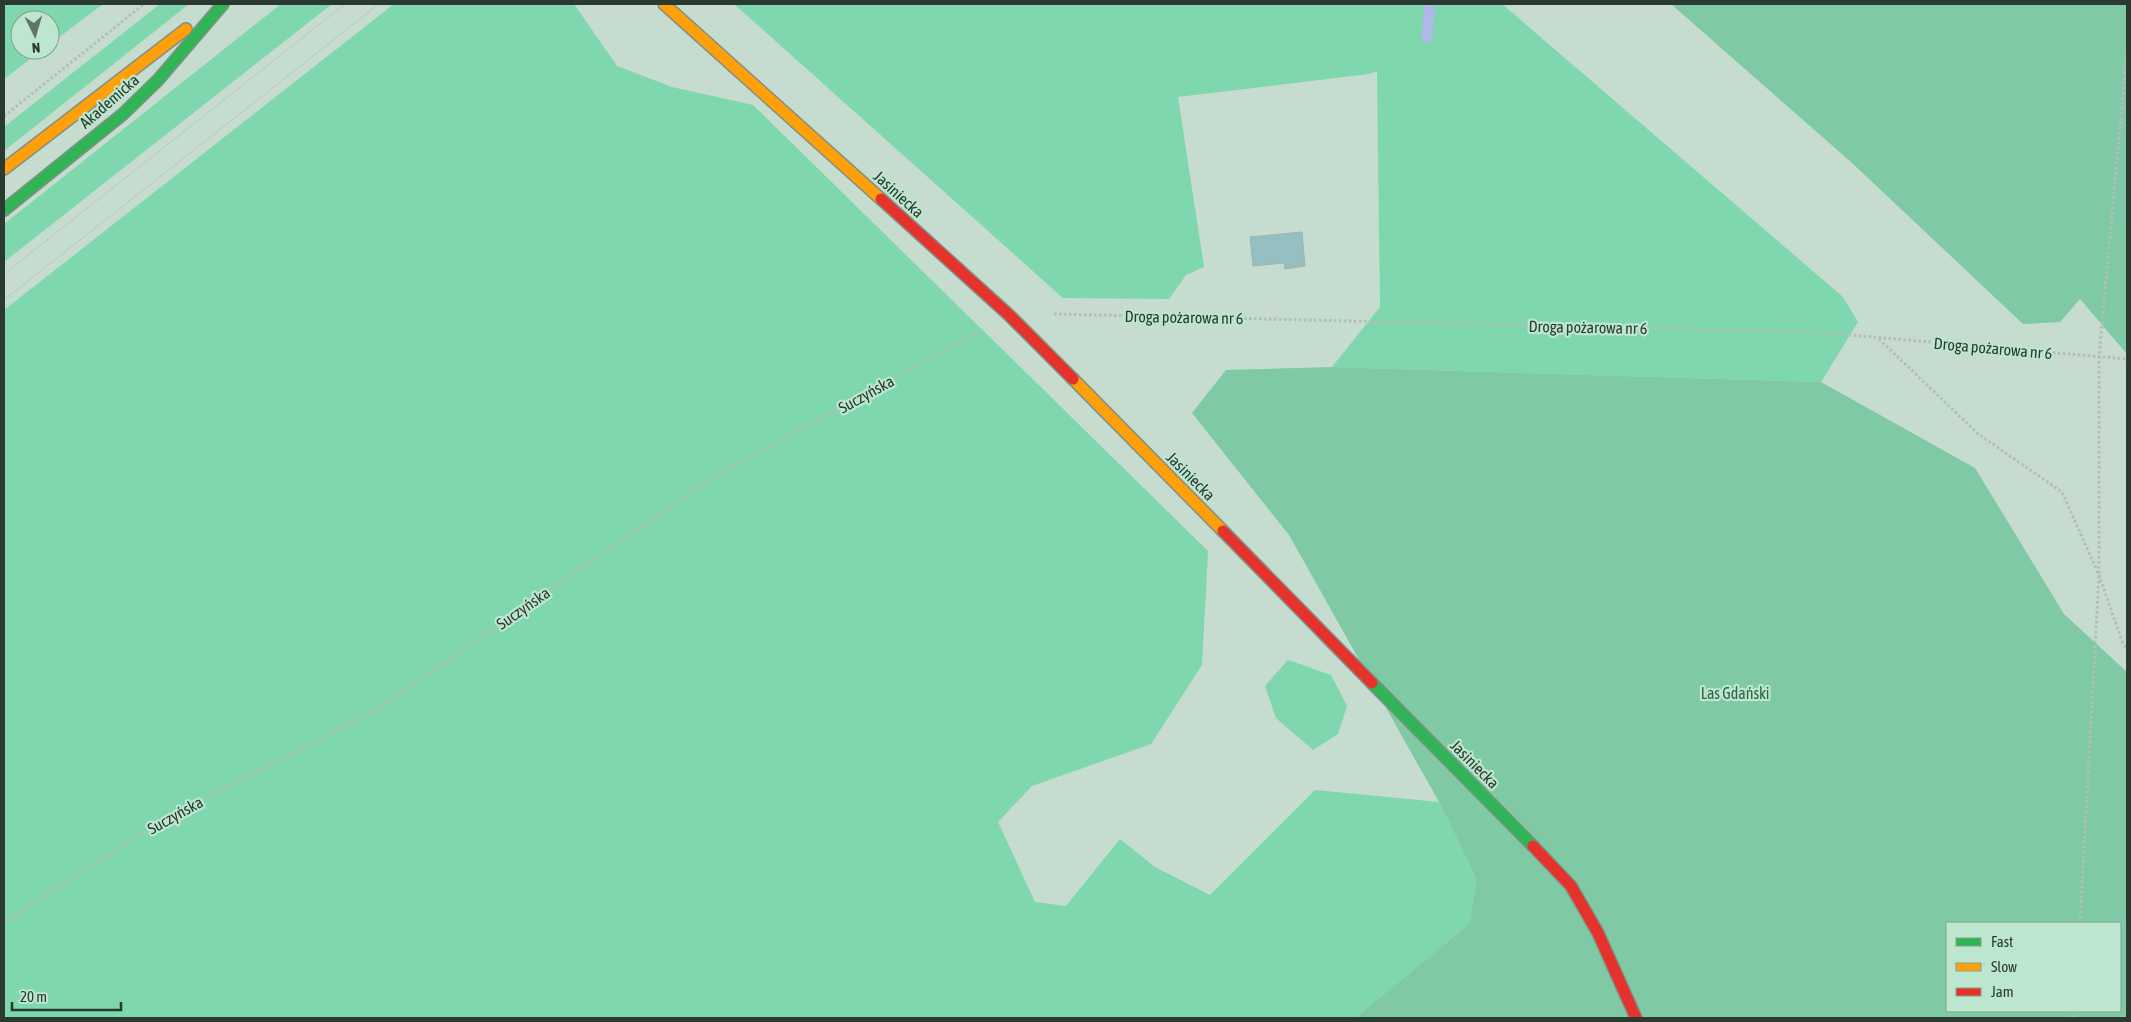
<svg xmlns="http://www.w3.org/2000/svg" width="2131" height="1022" viewBox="0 0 2131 1022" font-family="'Asap Condensed',sans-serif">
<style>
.green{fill:#7ed7ad}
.forest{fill:#7fcaa5;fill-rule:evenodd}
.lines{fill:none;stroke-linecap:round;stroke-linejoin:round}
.stream{stroke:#aeb9e7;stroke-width:11}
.building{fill:#96bfc1;stroke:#a1b4b1}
.fast-casing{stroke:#809187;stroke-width:14}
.slow-casing{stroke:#809187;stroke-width:14}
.jam-casing{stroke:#809187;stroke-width:14}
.path{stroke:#b4bdb8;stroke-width:3;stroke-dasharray:2.5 2.5;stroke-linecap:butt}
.fast{stroke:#30b455;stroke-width:11}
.slow{stroke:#ff9f0a;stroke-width:11}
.jam{stroke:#e5322d;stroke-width:11}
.tram{stroke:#bfc6c2;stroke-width:1}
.labels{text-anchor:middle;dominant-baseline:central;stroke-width:4.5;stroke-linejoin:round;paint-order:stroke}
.street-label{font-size:16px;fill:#2a3a31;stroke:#bce6cd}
.park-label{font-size:16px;fill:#296547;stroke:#bce6cd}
</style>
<rect width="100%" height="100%" fill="#c6dccf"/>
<path class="green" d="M4,4H103L50,44V20H20V50H42L4,79Z
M160,4H189L4,151V127Z
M281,4H332L4,262V224Z
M394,4H574L617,66L672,87L753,105L1208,551L1202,665L1151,744L1032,786L998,822L1035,902L1066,906L1120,839L1155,867L1210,895L1315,790L1439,802L1476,878L1470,923L1355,1018H4V310Z
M734,4H1502L1843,297L1858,322L1821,382L1332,367L1380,307L1377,71L1369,74L1178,97L1204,267L1186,275L1169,299L1063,298Z
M1288,660L1331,675L1347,706L1338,734L1313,750L1276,718L1265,686Z"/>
<path class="forest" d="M1671,4H2127V354L2080,299L2060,322L2023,324L1851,162Z
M1332,367L1821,382L1975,468L2064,614L2127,672V1018H1355L1470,923L1476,878L1439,802L1289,535L1192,413L1226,370ZM1947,923H2120V1011H1947Z"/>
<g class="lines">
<path class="stream" d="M1427,38L1430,4"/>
</g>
<path class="building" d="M1302,232L1305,266L1285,269L1284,263L1253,266L1250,237Z"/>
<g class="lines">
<g class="fast-casing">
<path id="fast" d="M4,210L123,114L158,80L223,4
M1372,683L1533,846"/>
</g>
<g class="slow-casing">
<path id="slow" d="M664,4L881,199
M4,169L186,29
M1073,379L1223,531"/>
</g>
<g class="jam-casing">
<path id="jam" d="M881,199L1009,315L1073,379
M1223,531L1372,683
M1533,846L1571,886L1598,933L1636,1018"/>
</g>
<path class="path" d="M4,116L144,4
M1054,314L1815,332L2127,359
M1879,339L1978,434L2062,492L2099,575L2123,644L2127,649
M4,922L156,824L376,710L714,477L980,331
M2080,923L2099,575V357L2127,50
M2073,1018L2074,1011"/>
<use href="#fast" class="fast"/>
<use href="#slow" class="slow"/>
<use href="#jam" class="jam"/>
<path class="tram" d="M4,274L345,4
M4,300L379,4"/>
</g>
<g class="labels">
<g class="street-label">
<text transform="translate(109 101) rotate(-41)">Akademicka</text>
<text transform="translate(899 194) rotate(42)">Jasiniecka</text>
<text transform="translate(1184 317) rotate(1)">Droga pożarowa nr 6</text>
<text transform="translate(1588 327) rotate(1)">Droga pożarowa nr 6</text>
<text transform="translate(1993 348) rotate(5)">Droga pożarowa nr 6</text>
<text transform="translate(866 394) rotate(-29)">Suczyńska</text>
<text transform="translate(1191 476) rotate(45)">Jasiniecka</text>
<text transform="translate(523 608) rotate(-35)">Suczyńska</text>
<text transform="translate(1475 764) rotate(45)">Jasiniecka</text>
<text transform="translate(175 815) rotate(-29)">Suczyńska</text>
</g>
<g class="park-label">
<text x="1735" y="693">Las Gdański</text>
</g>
</g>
<rect width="2131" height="1022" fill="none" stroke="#2a3a31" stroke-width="10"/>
<rect x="1946" y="922" width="175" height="90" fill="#bce6cd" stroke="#82a18f"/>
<rect x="1956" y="938" width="25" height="8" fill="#30b455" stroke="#82a18f"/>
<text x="1991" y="947" font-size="15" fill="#2a3a31">Fast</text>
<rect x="1956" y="963" width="25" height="8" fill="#ff9f0a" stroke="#82a18f"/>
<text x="1991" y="972" font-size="15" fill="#2a3a31">Slow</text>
<rect x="1956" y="988" width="25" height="8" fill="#e5322d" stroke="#82a18f"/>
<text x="1991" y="997" font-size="15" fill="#2a3a31">Jam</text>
<g transform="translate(35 35) rotate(175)"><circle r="24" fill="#bce6cd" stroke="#82a18f"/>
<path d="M0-4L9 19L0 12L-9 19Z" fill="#617368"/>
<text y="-8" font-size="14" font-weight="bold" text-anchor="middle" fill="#2a3a31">N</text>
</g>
<path d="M12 1002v8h109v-8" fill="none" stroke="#2a3a31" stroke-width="2.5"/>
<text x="20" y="1002" font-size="15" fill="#2a3a31" stroke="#bce6cd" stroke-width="4" paint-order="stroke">20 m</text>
</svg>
